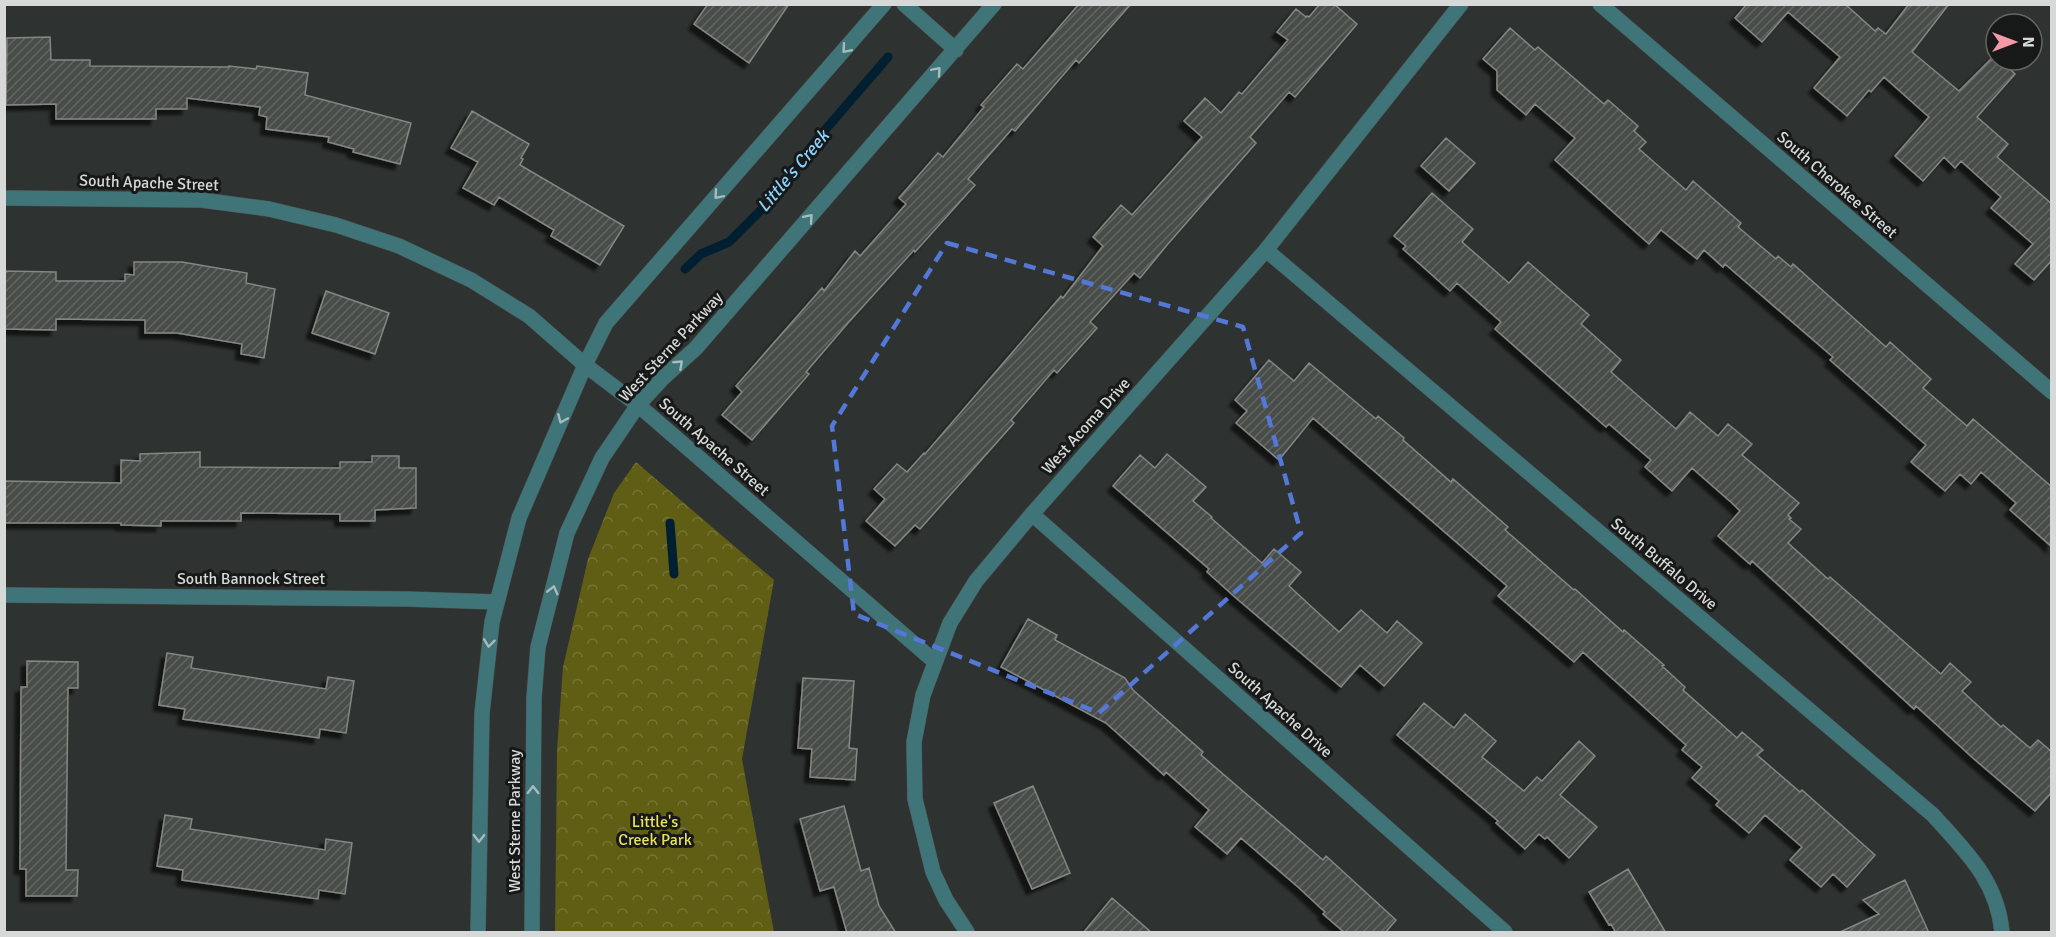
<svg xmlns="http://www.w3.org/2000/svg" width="2056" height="937" viewBox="0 0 2056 937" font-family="Signika,sans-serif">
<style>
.forest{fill:url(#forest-crowns)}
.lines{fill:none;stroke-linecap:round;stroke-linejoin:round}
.stream{stroke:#002031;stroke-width:9}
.building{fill:url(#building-hatch);stroke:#848783;stroke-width:1.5;filter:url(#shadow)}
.minor-casing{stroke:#4c504e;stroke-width:16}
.minor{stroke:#3f7479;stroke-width:15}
.oneway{stroke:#a9bbbc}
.marked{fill:none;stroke:#5478d8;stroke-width:4.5;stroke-dasharray:12 8;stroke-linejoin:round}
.labels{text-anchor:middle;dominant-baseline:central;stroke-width:6;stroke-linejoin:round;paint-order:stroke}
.street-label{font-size:16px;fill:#d6d9d8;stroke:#171918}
.park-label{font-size:16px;fill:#e8e45a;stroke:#171918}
.water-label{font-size:18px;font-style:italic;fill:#8ad1fd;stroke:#171918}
</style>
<defs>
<pattern id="forest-crowns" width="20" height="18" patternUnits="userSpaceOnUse" patternTransform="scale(1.5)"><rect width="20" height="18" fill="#605d14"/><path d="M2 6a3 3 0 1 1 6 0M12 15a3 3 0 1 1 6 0" fill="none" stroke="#767435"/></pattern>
<pattern id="building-hatch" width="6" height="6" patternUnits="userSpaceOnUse" patternTransform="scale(1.5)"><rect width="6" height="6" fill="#4a4d49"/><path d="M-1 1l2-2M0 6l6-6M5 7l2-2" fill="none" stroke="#636662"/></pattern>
<filter id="shadow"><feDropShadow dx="-5.5" dy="5.5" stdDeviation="1.5" flood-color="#0009"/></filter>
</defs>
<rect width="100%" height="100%" fill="#2e3230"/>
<path class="forest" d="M636,462L774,580L742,759L774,932H555L557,750L563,667L588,559L614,493Z"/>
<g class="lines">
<path class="stream" d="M685,269L701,254L729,242L764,207L819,137L888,57
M670,523L674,574"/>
</g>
<path class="building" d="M708,4H789L749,63L694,24Z
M1079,4H1131L1079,63L1076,60L1015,131L1012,129L968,179L975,185L915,252L914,250L848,323L806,372L809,374L752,440L722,415L742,392L736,386L822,288L824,291L855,251L860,256L906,204L899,198L938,153L943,157L984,107L981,105L1017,64L1023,69Z
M1320,4H1334L1357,24L1295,97L1289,92L1250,137L1256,143L1167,245L1140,278L1134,273L1090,322L1097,328L1057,373L1054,370L1011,420L1014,423L920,529L915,525L895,546L866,521L885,499L874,489L897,464L907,472L924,453L925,454L1061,296L1063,298L1103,246L1093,237L1121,205L1132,215L1202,137L1184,121L1205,98L1221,113L1239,92L1242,94L1288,40L1277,32L1296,9L1306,17L1307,16L1309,17Z
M1747,4H1845L1875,31L1878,28L1886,34L1909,4H1949L1912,52L1959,91L1995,55L1996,60H2001L2015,74L1977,117L2008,144L1997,157L2052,204V260L2034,280L2015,264L2033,244L1991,208L2001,197L1961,161L1955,168L1944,157L1923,181L1895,156L1929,117L1884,77L1871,92L1869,90L1847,116L1814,88L1840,57L1788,12L1762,42L1735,18Z
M1510,28L1535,50L1538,47L1604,104L1608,100L1638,126L1634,131L1646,142L1639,149L1686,190L1693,181L1741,223L1738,227L1776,259L1778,256L1791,267L1793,264L1886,347L1890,342L1931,379L1923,388L1967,426L1973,419L2052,487V547L2010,510L2016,503L1981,472L1971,484L1960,474L1945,491L1911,462L1926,445L1830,360L1833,357L1725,264L1723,267L1704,250L1697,259L1661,230L1649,244L1555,160L1575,138L1535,104L1526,115L1497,90V71L1483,59Z
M50,37L51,60H90V66L229,67V66L256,69L257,66L308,73L305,95L411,123L400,164L353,152L354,149L328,142L329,137L266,129L267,117L259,115L260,107L187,98V109H156V119H56V104L6,105L7,38Z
M472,111L529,144L521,158L523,159L520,165L624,226L600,265L551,236L554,230L499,197L494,205L463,188L478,162L451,148Z
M1446,138L1475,163L1449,191L1421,166Z
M1432,193L1473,229L1462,242L1509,283L1528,262L1589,315L1581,324L1621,360L1611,372L1676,429L1690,412L1718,436L1728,424L1752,444L1742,455L1799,503L1788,515L1791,518L1789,519L1801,529L1788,543L1828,579L1830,577L1941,674L1950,663L1971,682L1962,691L2001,727L2003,725L2030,748L2038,740L2052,752V792L2035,811L1974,759L1916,706L1914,709L1752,561L1750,564L1718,536L1740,511L1732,503L1692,468L1672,491L1645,467L1651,460L1609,424L1606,427L1495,329L1501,322L1457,283L1450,291L1403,249L1406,246L1394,236Z
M134,262H182L247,273L246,283L275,289L264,358L241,354L242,344L177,333H145V320L56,319V330L4,329V271L56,272V281H125V274L134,275Z
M326,291L389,313L375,354L312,333Z
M1269,360L1294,381L1309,363L1376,419L1378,416L1404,438L1403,440L1451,482L1453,479L1508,527L1505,530L1574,590L1575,589L1623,632L1624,630L1664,665L1662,666L1685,687L1683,690L1737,738L1742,732L1763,750L1757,755L1800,792L1802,790L1875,855L1847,887L1833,874L1821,887L1790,860L1802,847L1765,815L1749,833L1716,805L1719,801L1692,778L1702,767L1682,750L1686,745L1583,652L1574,662L1498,596L1507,586L1313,418L1279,460L1236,423L1247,411L1235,400Z
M200,452V467L340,468V462H372V456H399V468H416V508L375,510V521H340V514L241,513V521H161V526L121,525V523H4V481L121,483V460L140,461V454Z
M1167,454L1206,487L1193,501L1212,517L1211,518L1262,563L1274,549L1301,572L1289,586L1339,632L1361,610L1387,633L1397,621L1422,643L1384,686L1360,665L1341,687L1236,598L1207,572L1209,569L1113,486L1140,455L1155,468Z
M1028,619L1057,635L1055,640L1125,678L1133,690L1203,752L1201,755L1323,860L1326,856L1396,920L1385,933H1345L1323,914L1325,912L1298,887L1241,838L1227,854L1195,827L1209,810L1166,772L1164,775L1106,723L1001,667Z
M167,653L193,657L191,668L326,689L328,677L354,681L346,733L320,729L319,738L183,719L185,709L159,705Z
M27,661L78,662V688H68L66,870H78L77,896H26V869H20L21,687H27Z
M803,678L854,681L849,748L857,749L855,780L810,777L812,749L798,748Z
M1424,703L1454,728L1465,714L1496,741L1482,757L1524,791L1537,777L1542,781L1579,741L1595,756L1560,795L1597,827L1569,858L1547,837L1545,839L1539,834L1525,849L1496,823L1498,821L1397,735Z
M1033,786L1070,873L1032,889L994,803Z
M844,806L861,871L869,868L879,906L896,933H847L834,887L820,891L800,819Z
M165,815L192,819L190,829L325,850L326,839L352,843L345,894L319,890L318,899L182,880L183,870L157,866Z
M1628,869L1666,933H1616L1611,924L1609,925L1589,892Z
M1905,880L1929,933H1838L1879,914L1863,900Z
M1112,898L1152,933H1083Z"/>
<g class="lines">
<g class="minor-casing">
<path id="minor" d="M904,4L956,50
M1600,4L2052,392
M4,198L201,200L269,209L336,225L399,246L471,280L529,316L585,365L638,405L934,661
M1266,250L1933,815C1966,852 1997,880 2002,932
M1032,514L1505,932
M4,595L407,599L497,602
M478,932L482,713L492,622L519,518L585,365L606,323L884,4
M532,932L534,698L538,647L567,533L602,458L638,405L663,378L696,348L994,4
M967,932L946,900L933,872L915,799L914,742L923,695L950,623L976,581L1032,514L1266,250L1461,4"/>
</g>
<use href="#minor" class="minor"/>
</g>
<defs><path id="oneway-chevron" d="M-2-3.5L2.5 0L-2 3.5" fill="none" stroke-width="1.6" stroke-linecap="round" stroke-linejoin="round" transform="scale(1.5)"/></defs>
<g class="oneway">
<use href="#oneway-chevron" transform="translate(846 49) rotate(131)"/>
<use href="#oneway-chevron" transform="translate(937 71) rotate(-49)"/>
<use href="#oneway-chevron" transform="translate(718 195) rotate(131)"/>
<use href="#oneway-chevron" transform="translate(809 218) rotate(-49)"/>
<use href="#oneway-chevron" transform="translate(679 364) rotate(-43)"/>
<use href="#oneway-chevron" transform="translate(562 419) rotate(113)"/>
<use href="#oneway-chevron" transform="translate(553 590) rotate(-76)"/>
<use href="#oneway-chevron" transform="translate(489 643) rotate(97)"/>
<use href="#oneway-chevron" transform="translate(533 790) rotate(-90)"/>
<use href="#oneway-chevron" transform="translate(479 838) rotate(91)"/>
</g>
<path class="marked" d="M947,243L1243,327L1301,533L1099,713L854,614L832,426Z"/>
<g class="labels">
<g class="street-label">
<text transform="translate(149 183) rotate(2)">South Apache Street</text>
<text transform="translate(1837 185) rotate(41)">South Cherokee Street</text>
<text transform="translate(671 347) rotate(-47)">West Sterne Parkway</text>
<text transform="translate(1086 426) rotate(-48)">West Acoma Drive</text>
<text transform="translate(714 447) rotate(41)">South Apache Street</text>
<text transform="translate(1664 564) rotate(40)">South Buffalo Drive</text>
<text x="251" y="579">South Bannock Street</text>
<text transform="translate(1280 710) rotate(42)">South Apache Drive</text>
<text transform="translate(515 821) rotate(-90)">West Sterne Parkway</text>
</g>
<g class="park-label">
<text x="655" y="822">Little's<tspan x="655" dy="18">Creek Park</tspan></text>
</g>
<g class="water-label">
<text transform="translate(793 171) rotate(-50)">Little's Creek</text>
</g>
</g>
<rect width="2056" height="937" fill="none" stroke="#d6d9d8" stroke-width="12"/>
<g transform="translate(2014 42) rotate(90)"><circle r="28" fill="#171918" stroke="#636665" stroke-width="1.5"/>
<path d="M0-4.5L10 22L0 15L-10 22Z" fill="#f49aa6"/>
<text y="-9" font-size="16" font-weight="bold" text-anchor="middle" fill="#d6d9d8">N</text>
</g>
</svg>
